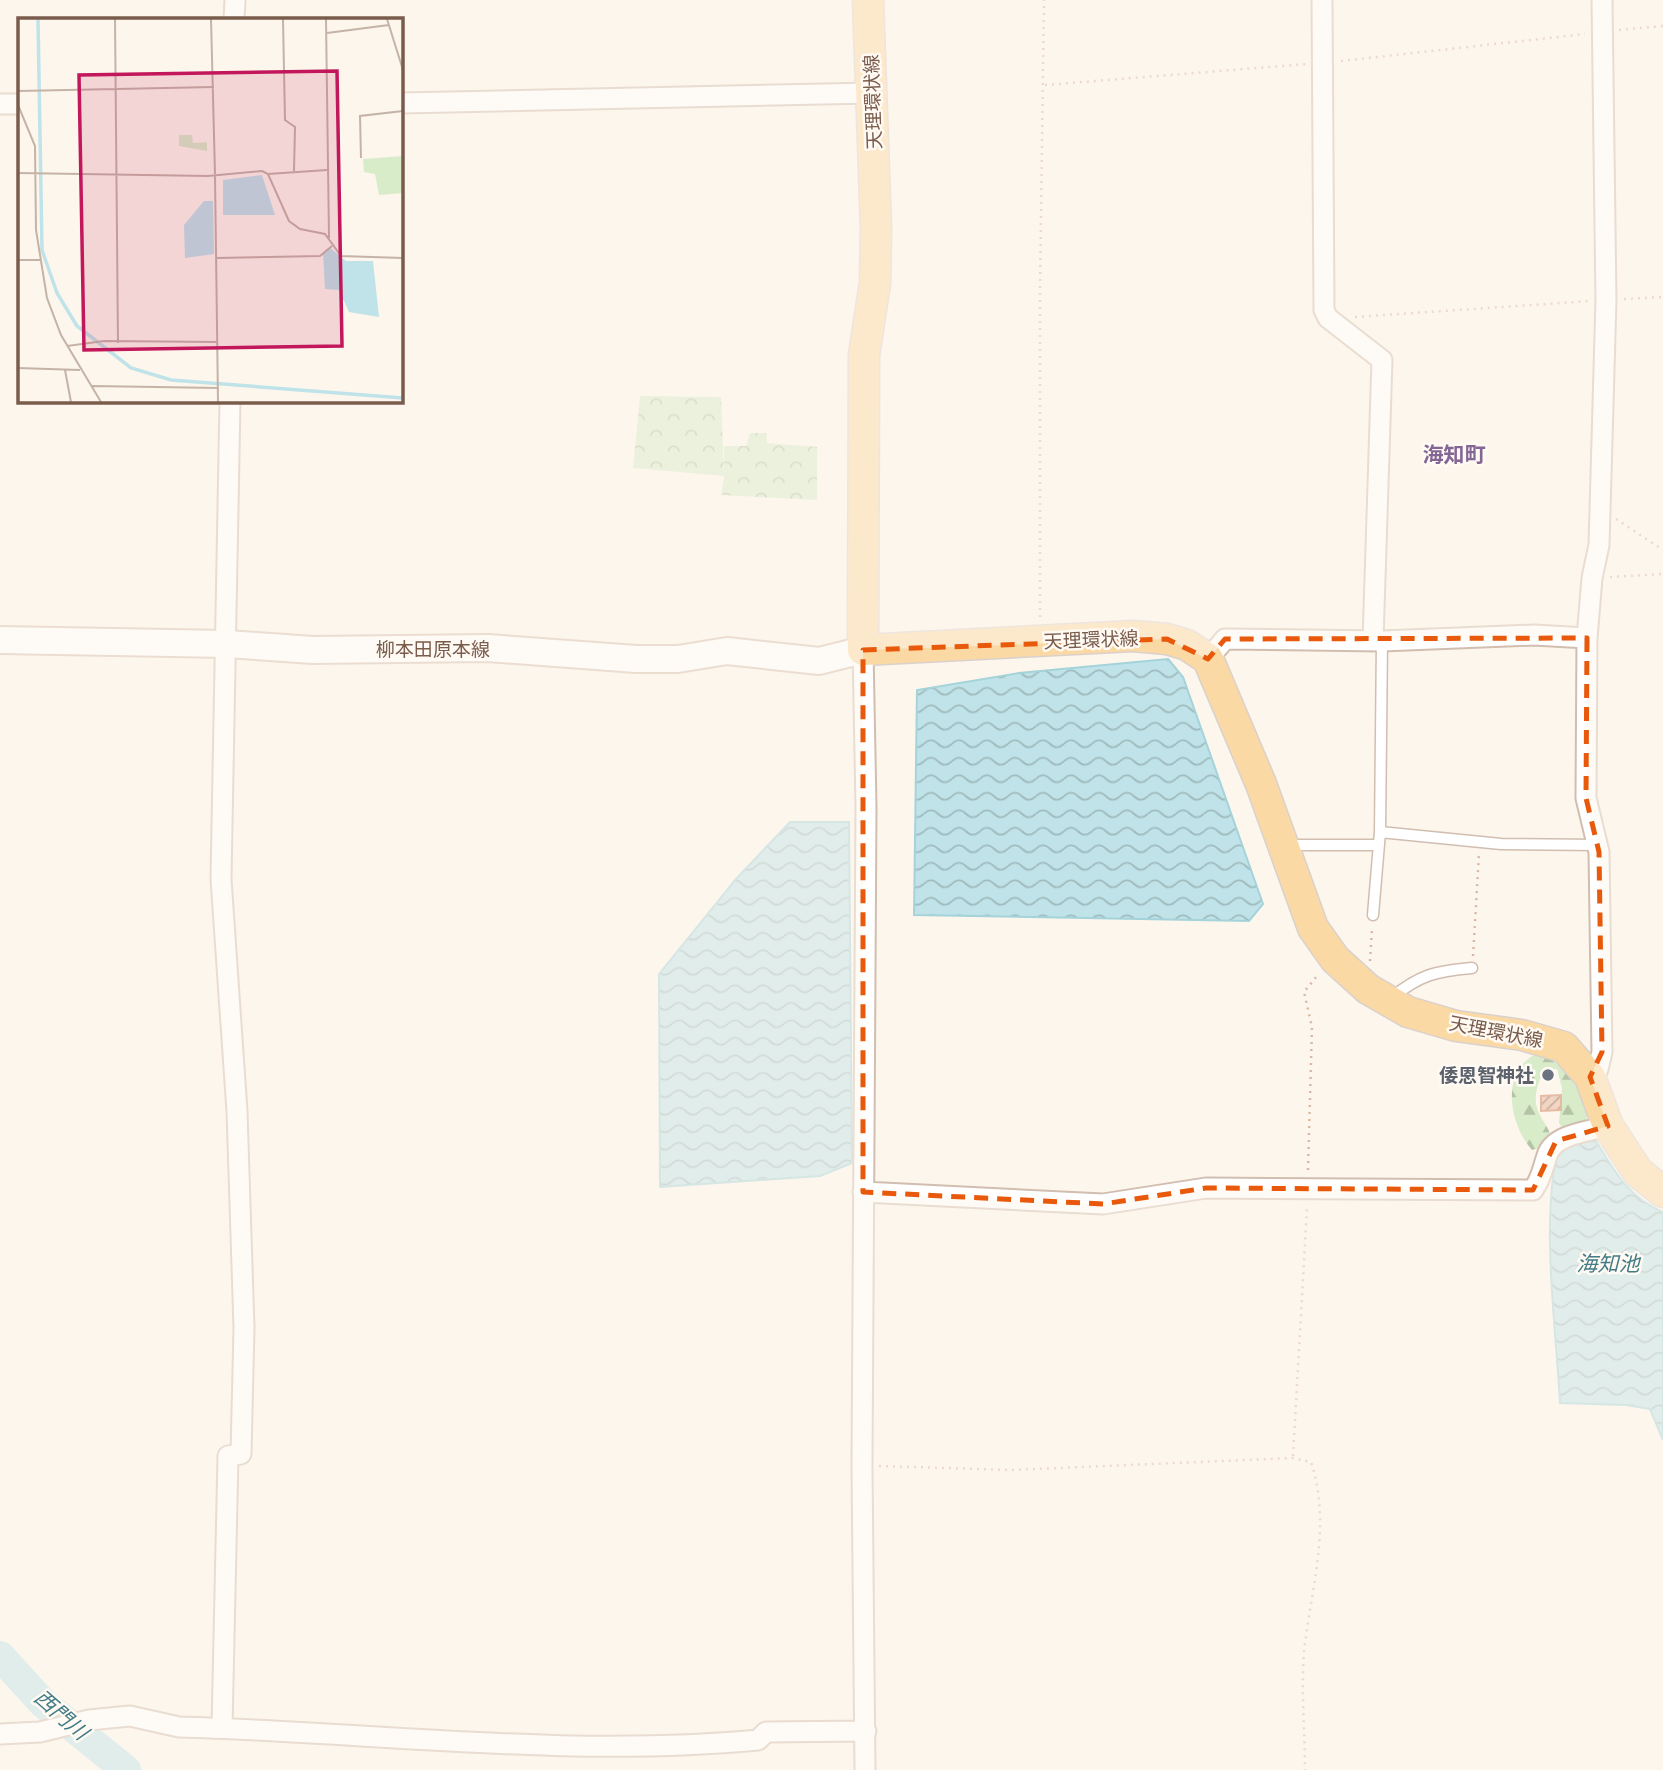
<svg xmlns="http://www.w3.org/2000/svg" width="1663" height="1770" viewBox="0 0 1663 1770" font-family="'Roboto Condensed','Noto Sans JP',sans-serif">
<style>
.forest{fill:url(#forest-firs)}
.park{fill:url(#park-crowns)}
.water{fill:url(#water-waves);stroke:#a5d3da;stroke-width:2}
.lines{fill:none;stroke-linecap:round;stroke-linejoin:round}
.river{stroke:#bfe3e8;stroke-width:30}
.building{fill:url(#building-hatch);stroke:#e6bba3;stroke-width:2}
.lane-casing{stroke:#d1beb0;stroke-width:13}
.street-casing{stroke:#d1beb0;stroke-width:23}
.secondary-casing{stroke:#d6c0b0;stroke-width:30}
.primary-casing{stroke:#dad1cd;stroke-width:33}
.path{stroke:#d9b8a5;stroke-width:2.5;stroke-dasharray:2 5;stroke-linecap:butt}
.lane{stroke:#fff;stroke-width:10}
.street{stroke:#fff;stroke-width:19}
.secondary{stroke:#fff;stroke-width:26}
.primary{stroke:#fbd9a5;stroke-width:30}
.marked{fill:none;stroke:#e8590c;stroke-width:5;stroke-dasharray:14 9;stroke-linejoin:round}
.worship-dot{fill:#6b7280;stroke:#fffaf3;stroke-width:2.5}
.labels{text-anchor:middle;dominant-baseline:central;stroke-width:5;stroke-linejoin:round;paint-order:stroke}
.street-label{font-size:19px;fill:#7a5c4d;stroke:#fffaf3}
.worship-label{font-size:19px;font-weight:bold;fill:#5b616d;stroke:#fffaf3;text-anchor:end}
.neighbourhood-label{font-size:21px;font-weight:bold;fill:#846695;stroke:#fffaf3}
.water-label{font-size:21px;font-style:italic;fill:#437c86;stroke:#fffaf3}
.inset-river{fill:none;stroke:#bfe3e8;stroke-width:3.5}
.inset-road{fill:none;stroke:#c5b3a7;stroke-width:2}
.view{fill:#c2185b;fill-opacity:0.15;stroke:#c2185b;stroke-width:3.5}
.inset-edge{fill:none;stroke:#7a5c4d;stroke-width:3.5}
</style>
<defs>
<pattern id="forest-firs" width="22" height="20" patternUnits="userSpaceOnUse" patternTransform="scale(1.75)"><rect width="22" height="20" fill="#d8ecc9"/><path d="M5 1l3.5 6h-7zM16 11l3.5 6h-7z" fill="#b4c2a5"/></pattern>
<pattern id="park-crowns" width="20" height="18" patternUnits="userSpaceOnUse" patternTransform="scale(1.75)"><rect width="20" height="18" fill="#d8ecc9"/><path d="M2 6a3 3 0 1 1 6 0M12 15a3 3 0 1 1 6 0" fill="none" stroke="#b4c2a5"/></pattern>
<pattern id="water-waves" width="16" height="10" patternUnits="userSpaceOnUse" patternTransform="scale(1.75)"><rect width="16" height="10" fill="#bfe3e8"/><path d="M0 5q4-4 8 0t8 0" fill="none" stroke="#a0bbbe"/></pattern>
<pattern id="building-hatch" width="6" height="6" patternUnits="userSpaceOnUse" patternTransform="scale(1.75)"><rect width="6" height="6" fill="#f3d5c3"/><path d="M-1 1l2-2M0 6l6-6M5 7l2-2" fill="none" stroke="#cab0a1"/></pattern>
</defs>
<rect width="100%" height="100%" fill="#fdf6ec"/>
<path class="forest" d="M1536,1054C1562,1058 1585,1092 1587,1118L1575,1131L1563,1129L1559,1123L1562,1088L1557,1069H1544C1539,1081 1533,1095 1537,1108C1542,1126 1568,1143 1532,1150C1509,1124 1500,1072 1536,1054Z"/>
<path class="park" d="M640,396L721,397L724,475V446H746L750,433H766L767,443L817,447V500L721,495L724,476L633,468Z"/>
<path class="water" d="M1168,659L1183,677L1263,904L1249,921L914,915L917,690L1019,673Z
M790,822H849L852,1163L820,1176L660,1187L659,974L736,879Z
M1596,1141C1614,1171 1629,1198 1663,1212V1440L1650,1409L1626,1405L1560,1403C1556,1326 1540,1218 1559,1145Z"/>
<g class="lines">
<path class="river" d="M0,1656L43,1703L126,1770"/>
</g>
<path class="building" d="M1561,1095V1110L1541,1111V1096Z"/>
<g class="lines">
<g class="lane-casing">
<path id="lane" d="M1380,832L1501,844L1597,845
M1287,845H1377
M1373,915L1380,832L1382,641
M1391,998C1420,975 1435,971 1472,968"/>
</g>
<g class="street-casing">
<path id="street" d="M1322,0L1324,310L1328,318L1382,360L1373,641
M234,19L235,0
M401,103L873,93
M0,104H19
M863,650L866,807L862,1466L865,1770
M1208,659L1225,639L1382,641L1534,635L1587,638
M1590,1077L1598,1069L1602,1052L1599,852L1586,798L1587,638L1592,578L1599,545L1606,300L1602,0
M863,1192L1103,1204L1206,1188L1533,1190C1542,1178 1543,1166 1548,1153C1556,1134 1590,1131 1608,1126
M222,1728L228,1456L241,1454L244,1328L237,1111L221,879L230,401
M0,1734L40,1732L89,1720L130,1716L179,1727C371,1732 565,1758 758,1740L766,1732L866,1731"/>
</g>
<g class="secondary-casing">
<path id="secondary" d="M0,640L227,644L313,650L488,648L636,659H678L727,651L819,661L863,650"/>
</g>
<g class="primary-casing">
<path id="primary" d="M868,0L876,229L875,283L864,355L863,650L1133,636L1167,639L1187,645L1208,659L1261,784L1313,928L1335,959L1368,989L1408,1012L1456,1026L1522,1035L1564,1047L1590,1077L1608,1126L1638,1172L1663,1192"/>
</g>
<path class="path" d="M1619,30L1663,26
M1341,61L1585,34
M1045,85L1307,64
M1624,299L1663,297
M1355,317L1590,301
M1616,519L1663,550
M1610,577L1663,574
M1040,617V288L1044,0
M1473,956L1479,854
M1370,961L1372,929
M1308,1170L1312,1027L1304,992L1317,976
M1293,1456L1307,1208
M879,1466L1011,1470L1293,1458L1311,1462C1332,1525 1311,1588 1304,1652C1301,1691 1305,1731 1305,1770"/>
<use href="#lane" class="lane"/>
<use href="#street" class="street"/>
<use href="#secondary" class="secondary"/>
<use href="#primary" class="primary"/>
</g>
<path d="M0 0H1663V1770H0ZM1587,638L1586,798L1599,852L1602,1052L1590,1077L1608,1126L1556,1141L1533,1190L1206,1188L1103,1204L863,1192V650L1167,639L1208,659L1225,639Z" fill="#fdf6ec" fill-opacity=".55" fill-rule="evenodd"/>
<path class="marked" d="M1587,638L1586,798L1599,852L1602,1052L1590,1077L1608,1126L1556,1141L1533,1190L1206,1188L1103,1204L863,1192V650L1167,639L1208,659L1225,639Z"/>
<circle class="worship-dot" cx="1548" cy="1075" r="7"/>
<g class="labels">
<g class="street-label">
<text transform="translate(873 102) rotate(-92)">天理環状線</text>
<text transform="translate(1091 640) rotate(-2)">天理環状線</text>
<text x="433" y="649">柳本田原本線</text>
<text transform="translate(1496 1032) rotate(11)">天理環状線</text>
</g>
<g class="worship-label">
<text x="1534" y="1075">倭恩智神社</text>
</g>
<g class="neighbourhood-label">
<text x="1454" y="455">海知町</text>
</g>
<g class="water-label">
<text x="1608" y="1264">海知池</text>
<text transform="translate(61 1715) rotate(41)">西門川</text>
</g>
</g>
<g transform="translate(18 18)">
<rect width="385" height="385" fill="#fdf6ec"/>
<path d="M161,117H174L175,125L189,124V133L161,128ZM385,138V175L361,177L357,156L346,154L345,141Z" fill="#d8ecc9"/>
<path d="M244,157L257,197H205V162ZM186,183H195L196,236L167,240L166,207ZM312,230L328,243H355L361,299L331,294L321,272L307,271L305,235Z" fill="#bfe3e8"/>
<path class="inset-river" d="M20,1L24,232L39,275L59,308L113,350L153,362L385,380"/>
<path class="inset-road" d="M97,1L100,325M193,1L197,156M265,1L267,102L277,109L276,153M308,1L311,220M369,1L385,52M309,15L371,7M0,73L196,69M0,87L17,128L18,212L29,280L43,317L83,384M343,140L342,98L385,93M0,155L190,158L244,153L250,156L271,203L282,211L307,216L323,238L385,240M250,156L309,152M197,157L200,384M198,240L302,238L314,228M0,242H22M49,328L86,323L200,324M0,350L62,352M47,352L53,384M74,368L201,370"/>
<path class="view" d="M319,53L324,328L66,332L61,57Z"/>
<rect width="385" height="385" class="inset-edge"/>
</g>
</svg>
